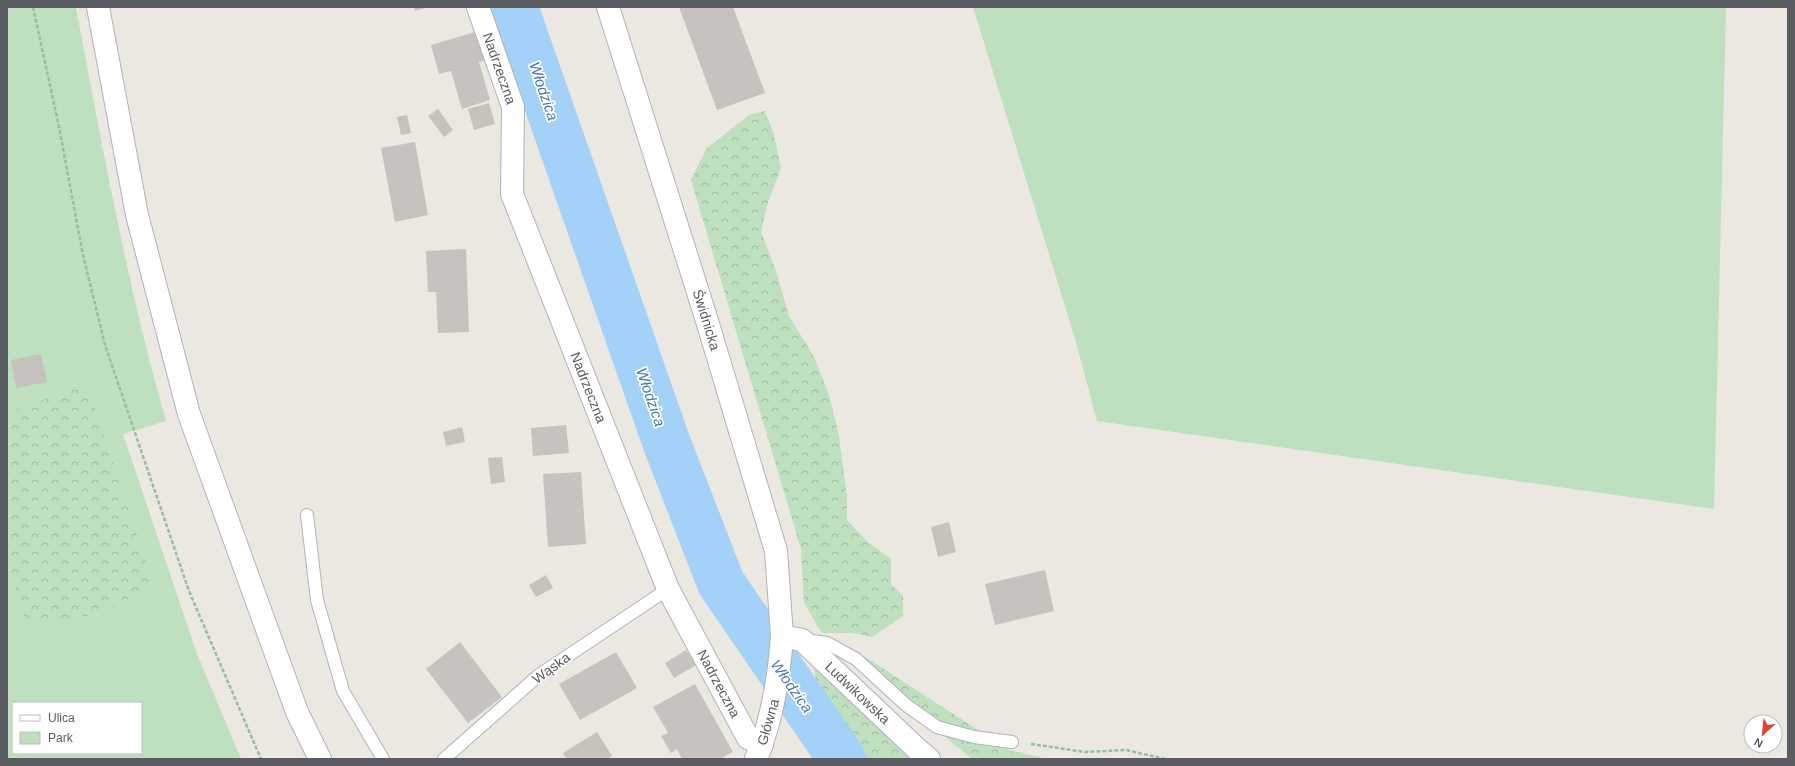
<svg xmlns="http://www.w3.org/2000/svg" width="1795" height="766" viewBox="0 0 1795 766" font-family="Arial,sans-serif">
<style>
.green{fill:#bee0be;fill-rule:evenodd}
.forest{fill:url(#forest-crowns)}
.lines{fill:none;stroke-linecap:round;stroke-linejoin:round}
.river{stroke:#a4d1f7;stroke-width:48}
.building{fill:#c6c3be}
.service-casing{stroke:#b1b3b7;stroke-width:14}
.minor-casing{stroke:#b1b3b7;stroke-width:24}
.tertiary-casing{stroke:#b1b3b7;stroke-width:24}
.secondary-casing{stroke:#b0b3b7;stroke-width:24}
.path{stroke:#96bea2;stroke-width:2.5;stroke-dasharray:4 2;stroke-linecap:butt}
.service{stroke:#fff;stroke-width:12}
.minor{stroke:#fff;stroke-width:22}
.tertiary{stroke:#fff;stroke-width:22}
.secondary{stroke:#fff;stroke-width:22}
.labels{text-anchor:middle;dominant-baseline:central;stroke-width:3.5;stroke-linejoin:round;paint-order:stroke}
.street-label{font-size:14px;fill:#595c60;stroke:#fff}
.water-label{font-size:15px;font-style:italic;fill:#4778af;stroke:#fff}
</style>
<defs>
<pattern id="forest-crowns" width="20" height="18" patternUnits="userSpaceOnUse"><rect width="20" height="18" fill="#bee0be"/><path d="M2 6a3 3 0 1 1 6 0M12 15a3 3 0 1 1 6 0" fill="none" stroke="#9db99e"/></pattern>
</defs>
<rect width="100%" height="100%" fill="#eae8e0"/>
<path class="green" d="M7,7H76C102,146 127,285 166,421L123,434L197,654L241,759H7ZM13,703H141V753H13Z
M973,7H1726L1714,509L1097,421L1076,342Z"/>
<path class="forest" d="M765,111L774,135L781,168L767,205L761,232L776,271L789,316L814,357L829,395L839,436L847,497V520L869,543L891,559V584L903,596V616L872,637L852,633H822L804,603L801,549L691,180L706,149L749,115Z
M87,386L154,586L97,615L26,623L7,560V412Z
M832,647L859,653L1009,750L1047,759H972L844,653Z
M814,661L931,759H866L816,689Z"/>
<g class="lines">
<path class="river" d="M514,7L667,444L721,583L842,759"/>
</g>
<path class="building" d="M414,7H428L415,11Z
M679,7H733L765,93L717,110Z
M482,30L490,59L479,62L490,100L462,109L451,71L439,74L431,45Z
M489,103L495,124L474,130L468,109Z
M438,109L453,130L444,137L428,116Z
M407,115L411,133L401,135L397,117Z
M415,142L428,215L395,222L381,148Z
M466,249L469,332L438,333L436,292H428L426,251Z
M41,354L47,382L16,388L11,360Z
M566,425L569,453L533,456L531,428Z
M462,427L465,442L446,446L443,432Z
M502,457L505,482L491,484L488,458Z
M581,472L586,544L548,547L543,474Z
M949,522L956,552L938,557L931,527Z
M1045,570L1054,611L995,625L985,584Z
M546,575L553,588L536,597L529,585Z
M460,642L502,697L468,723L426,669Z
M686,650L696,665L674,678L665,663Z
M616,652L637,688L580,720L559,684Z
M695,684L733,752L720,759H682L677,749L671,753L661,736L668,733L653,707Z
M597,732L612,756L607,759H567L563,753Z"/>
<g class="lines">
<g class="service-casing">
<path id="service" d="M307,515L317,600L343,691L383,759
M805,640L827,643L856,659L906,705L937,727L974,737L1012,742
M444,759L539,675L668,589"/>
</g>
<g class="minor-casing">
<g id="minor">
<path id="s1" d="M478,7L513,107L512,194L668,589L748,738L762,745"/>
<path id="s2" d="M782,636L802,640L917,749L929,759"/>
</g>
</g>
<g class="tertiary-casing">
<g id="tertiary">
<path id="s3" d="M608,7L708,324L776,551L782,636C779,679 772,720 756,759"/>
</g>
</g>
<g class="secondary-casing">
<path id="secondary" d="M98,7L137,215L189,414L297,712L320,759"/>
</g>
<path class="path" d="M33,7L59,127L83,255L105,345L189,591L261,759
M1031,744L1085,752L1126,750L1165,759"/>
<use href="#service" class="service"/>
<use href="#minor" class="minor"/>
<use href="#tertiary" class="tertiary"/>
<use href="#secondary" class="secondary"/>
</g>
<g class="labels">
<g class="street-label">
<text stroke="none"><textPath href="#s1" startOffset="65">Nadrzeczna</textPath></text>
<text stroke="none"><textPath href="#s3" startOffset="328">Świdnicka</textPath></text>
<text stroke="none"><textPath href="#s1" startOffset="401">Nadrzeczna</textPath></text>
<text transform="translate(551 668) rotate(-36)">Wąska</text>
<text stroke="none"><textPath href="#s1" startOffset="725">Nadrzeczna</textPath></text>
<text stroke="none"><textPath href="#s2" startOffset="97">Ludwikowska</textPath></text>
<text transform="translate(768 722) rotate(-74)">Główna</text>
</g>
<g class="water-label">
<text transform="translate(544 91) rotate(71)">Włodzica</text>
<text transform="translate(651 397) rotate(71)">Włodzica</text>
<text transform="translate(792 686) rotate(55)">Włodzica</text>
</g>
</g>
<rect width="1795" height="766" fill="none" stroke="#595c60" stroke-width="16"/>
<rect x="12" y="702" width="130" height="52" fill="#ffffff" stroke="#bdbebf"/>
<rect x="20" y="715" width="20" height="6" fill="#ffffff" stroke="#bdbebf"/>
<text x="48" y="722" font-size="12" fill="#595c60">Ulica</text>
<rect x="20" y="732" width="20" height="12" fill="#bee0be" stroke="#bdbebf"/>
<text x="48" y="742" font-size="12" fill="#595c60">Park</text>
<g transform="translate(1763 734) rotate(207)"><circle r="19" fill="#ffffff" stroke="#bdbebf"/>
<path d="M0-3L7 15L0 10L-7 15Z" fill="#d94638"/>
<text y="-6" font-size="11" font-weight="bold" text-anchor="middle" fill="#595c60">N</text>
</g>
</svg>
